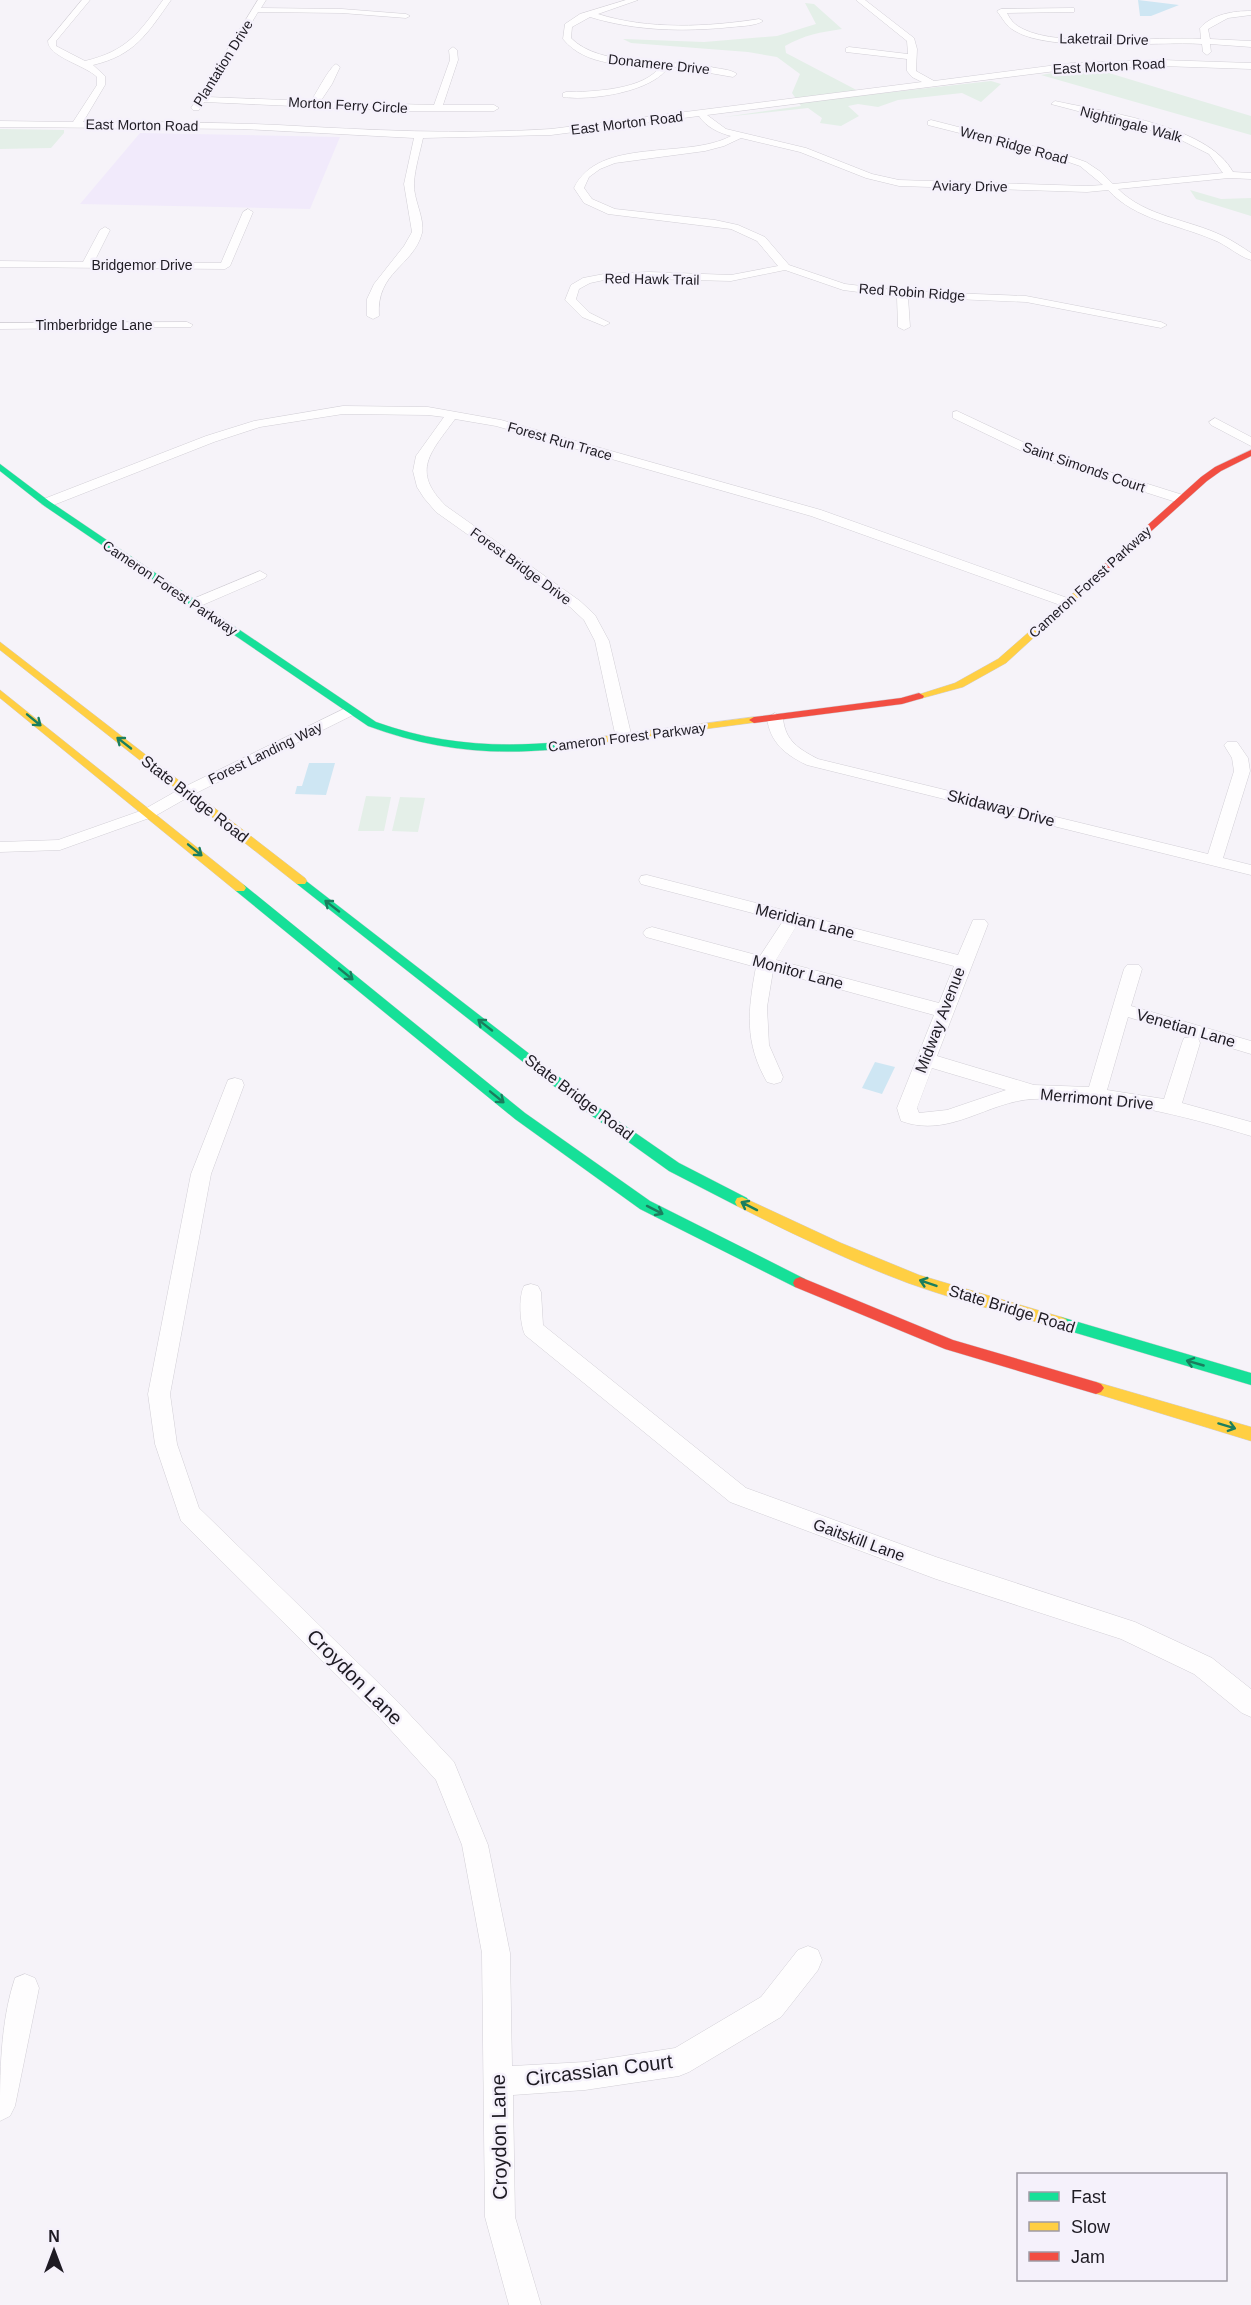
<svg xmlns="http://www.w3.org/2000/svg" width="1251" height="2305" viewBox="0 0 1251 2305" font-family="Helvetica,sans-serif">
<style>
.built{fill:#f1eafb}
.green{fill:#e4efe8}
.water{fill:#cee6f3}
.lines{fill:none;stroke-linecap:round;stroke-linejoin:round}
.street-casing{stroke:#d2cfd6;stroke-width:1}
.fast-casing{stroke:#d2cfd6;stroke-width:1}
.slow-casing{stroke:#d2cfd6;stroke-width:1}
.jam-casing{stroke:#d2cfd6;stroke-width:1}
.street{fill:#fefdfe;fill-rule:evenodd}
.fast{fill:#16e098;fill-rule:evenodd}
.slow{fill:#ffcf43;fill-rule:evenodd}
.jam{fill:#f24e42;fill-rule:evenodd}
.oneway{stroke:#1a7e5e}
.labels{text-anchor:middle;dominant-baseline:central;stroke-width:5;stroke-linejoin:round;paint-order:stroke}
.far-street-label{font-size:14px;fill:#1e1b23;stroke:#f5f1fb}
.street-label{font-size:16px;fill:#1e1b23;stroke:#f5f1fb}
.near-street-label{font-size:20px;fill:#1e1b23;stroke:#f5f1fb}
</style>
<rect width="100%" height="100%" fill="#f6f3f9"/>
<path class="built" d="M140,133L340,137L310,209L80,204Z"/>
<path class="green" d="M805,3L814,4L842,29C821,32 804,35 785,46L786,53L866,95L991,81L1001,84L981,102L962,93L898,100L878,107L858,104L848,106L859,116L841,126L820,123L822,118L808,108L724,117L801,106L792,93L800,74L777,57L748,52L631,43L623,39L704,42L777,36L816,24Z
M1089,67L1251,116V135L1041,75Z
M0,129L64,130V133L51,148L0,149Z
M1190,190L1221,199L1251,198V216L1196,199Z
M366,796L391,797L384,831H358Z
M400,797L425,798L418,832L392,831Z"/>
<path class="water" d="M1138,0L1179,5L1151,16H1140Z
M309,763H335L326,795L295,794L297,786H302Z
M875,1062L895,1067L882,1094L862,1088Z"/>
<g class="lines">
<g class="street-casing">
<path id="street" d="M82,0H90L56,41V46L85,61C127,51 139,33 163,0H171C147,34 135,55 93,65L105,76V85L83,122C148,122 213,122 278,125C369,130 460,135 551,129L922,82L912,77L907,71V59L846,52V48L849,47L908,54L907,41L856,0H865L914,38L917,49L916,71L934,81L1072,63L1161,60L1251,63V69L1161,66L1072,69L707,115L726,129L806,148L872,174L899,180L1087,186L1103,185L1080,166L1054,157L928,125V121L931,120L1060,153L1086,162L1101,172L1113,184L1223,173L1209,154L1173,136L1051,104L1055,101C1104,112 1208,125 1233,172L1251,173V179L1229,178L1118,189C1146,217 1188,219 1223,236C1233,241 1242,247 1251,253V260C1238,256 1227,245 1214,240C1177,224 1136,220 1108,190L1087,192L899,186L866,178L800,152L741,138L724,146L705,151L615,163L600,169L589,177L584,188L592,199L615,209L715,220L738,225L765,237L789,265L845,284L902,291L1026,296L1161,322L1167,325L1161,328L1026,302L908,297L910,327L904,330L898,327L897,297L843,290L785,270L731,281L649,279L604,280L590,283L579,289L576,299L590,313L610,323L604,326L582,317L565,300L571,285L583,278L604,274L649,272L731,275L778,266L757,241L731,229L608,214L584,203L574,188C599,136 686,160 731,136C719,133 706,127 699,116L551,135L423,138C420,152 415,168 414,183C413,199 425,218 422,233C413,267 376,271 379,316L373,319L367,316V299L374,284L404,246L412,232L404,184L414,138L243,129L0,127V121L73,122L97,85V77C85,65 48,57 48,41Z
M258,0H266L261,8L342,9L406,14L410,16L406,18L342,13L258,12L207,97L311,101C317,92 329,68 336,64L340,67L332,84L320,102L434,105L450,60L449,50L453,47L457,50L458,60L443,105H494L499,108L494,111H404L204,102L199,110H193L191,108L197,99Z
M626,0H638L598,14C649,30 707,27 759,19L763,21C755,26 742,26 732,27C684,32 635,31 590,17L572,27L571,38C600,68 670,59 711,67C719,69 730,69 737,74L733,77L669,66C654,92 590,101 563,97V93L566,92C591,92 646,90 660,66C627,65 586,67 563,39L565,24L580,14Z
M1071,8H1074V12L1007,13C1011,21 1015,25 1023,29C1060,48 1156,36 1201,39L1200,28C1213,14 1233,11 1251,11V15L1228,18L1208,29L1210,39L1251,41V47L1210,44L1211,52L1207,55L1203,52L1202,44C1156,41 1051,53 1015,31C1006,26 1003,19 997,11L1001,9Z
M248,209L253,212L230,266L225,269L0,267V261L83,262L100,230L105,227L110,230L94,262L221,263L243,212Z
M187,322L193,325L191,327L0,329V323Z
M343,406L428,407L501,420L821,510L1073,600L1075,603L1073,606H1063L811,516L496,426L455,419C431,452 410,471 446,506L580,601L595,615L609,641L632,738L624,743L616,738L595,641L584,620L570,607L436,512L424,498L417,487L413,471L416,456L444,417L428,415L343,414L260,427L214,442L51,506L46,507L40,503L41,500L206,436L254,421Z
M957,411L1040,450L1186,496L1187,499L1181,503L1176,502L1032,456L953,418V412Z
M1215,418L1251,437V446L1211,425L1209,422Z
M260,571L267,575L265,578L198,607L193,608L186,604L188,601Z
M350,706L358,711L355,714L192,795L155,816L60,850L0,852V842L58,840L143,810L180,789Z
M775,713L783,718C785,741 799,749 818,759L1208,854L1234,771L1232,758L1224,745L1227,742H1237L1248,758L1250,771L1223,858L1251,865V875L807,765C786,755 770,743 767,718Z
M647,875L958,955L973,920H985L988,924L937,1056L1034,1085L1089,1087L1124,969L1127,965H1139L1142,969L1131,1006L1251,1041V1054L1128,1017L1107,1090L1164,1099L1182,1043L1184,1038L1191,1037L1198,1038L1200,1043L1182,1103L1251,1122V1136C1182,1115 1107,1096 1034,1099C987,1101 950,1139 901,1121L897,1108L934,1015L773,971L767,1007L769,1045L783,1077L781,1082L774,1084L767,1082C744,1042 748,1010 756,967L646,937L643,933L646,929L652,927L760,956L783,921L641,884L639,880L641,876ZM797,925L954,966L939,1003L776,960ZM932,1068L1006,1090L947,1110L919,1113L917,1108Z
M235,1078L242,1080L244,1085L211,1174L170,1394L177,1444L199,1508L398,1702L454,1762L488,1845L510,1953L512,2066L585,2062L675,2048L761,1997L798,1950L808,1946L818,1950L822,1960L818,1970L781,2017L689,2072L679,2076L585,2090L513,2095L515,2217L541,2305H509L485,2217L482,1953L462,1845L436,1780L380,1718L181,1521L155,1444L148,1394L191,1174L226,1085L228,1080Z
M531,1284L538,1286L541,1292L543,1325L746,1488L936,1557L1135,1622L1212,1658L1251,1689V1717L1242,1713L1194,1674L1121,1639L936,1579L730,1502L525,1335C520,1324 518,1298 524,1286Z
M25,1974L35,1978L39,1988L15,2106L10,2116L0,2121C0,2073 0,2023 15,1978Z"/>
</g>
<g class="fast-casing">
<path id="fast" d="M0,464L49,501L376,722C437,744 496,748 561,742L566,745C558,751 541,750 531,751C474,754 422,746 368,726L43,505L0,471Z
M301,877L598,1107L679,1163L747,1198L749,1202L747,1206H737L669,1171L588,1113L297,884L295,881L297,878Z
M240,884L244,885L525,1113L650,1201L805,1279L807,1283L805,1287H795L640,1209L515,1119L236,891L234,888L236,885Z
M1061,1317L1251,1373V1385L1056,1327L1054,1323L1056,1319Z"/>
</g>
<g class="slow-casing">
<path id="slow" d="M1084,584L1089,587L1087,589L1006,663L963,687L919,699L914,696L955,683L998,659Z
M0,642L305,878L307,881L305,884H297L0,650Z
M0,690L244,885L246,888L244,891H236L0,698Z
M754,717L759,720L758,722L561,748L556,745L561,742Z
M742,1197L841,1243L919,1275L1061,1317L1066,1319L1068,1323L1066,1327L1061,1329C1010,1314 958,1301 908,1283C849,1261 793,1234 737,1206L735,1202L737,1198Z
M1096,1382L1251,1427V1441L1091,1392L1088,1388L1091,1384Z"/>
</g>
<g class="jam-casing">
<path id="jam" d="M1251,450V456L1221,471L1207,481L1087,589H1081V585L1201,477L1215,467Z
M919,693L924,696L923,698L902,704L754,723L749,720L754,717L901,698Z
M800,1277L953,1340L1096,1382L1101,1384L1104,1388L1101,1392L1096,1394L945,1349L795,1287L793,1283L795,1279Z"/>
</g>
<use href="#street" class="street"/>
<use href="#fast" class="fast"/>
<use href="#slow" class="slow"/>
<use href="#jam" class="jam"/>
</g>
<defs><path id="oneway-shaft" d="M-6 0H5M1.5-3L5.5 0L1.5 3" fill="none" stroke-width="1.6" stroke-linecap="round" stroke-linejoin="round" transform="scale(1.5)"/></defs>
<g class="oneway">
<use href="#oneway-shaft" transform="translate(34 720) rotate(39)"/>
<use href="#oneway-shaft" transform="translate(124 743) rotate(-142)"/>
<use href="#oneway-shaft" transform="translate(195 850) rotate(39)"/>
<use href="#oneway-shaft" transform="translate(332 906) rotate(-142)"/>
<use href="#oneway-shaft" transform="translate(346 974) rotate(39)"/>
<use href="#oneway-shaft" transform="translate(485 1025) rotate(-142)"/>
<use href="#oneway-shaft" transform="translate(497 1097) rotate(39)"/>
<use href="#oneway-shaft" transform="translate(749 1206) rotate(-153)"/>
<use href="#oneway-shaft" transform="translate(655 1210) rotate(27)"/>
<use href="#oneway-shaft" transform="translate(928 1283) rotate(-161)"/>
<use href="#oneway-shaft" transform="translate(1195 1363) rotate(-164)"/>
<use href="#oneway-shaft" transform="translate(1227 1426) rotate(17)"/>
</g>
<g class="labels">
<g class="far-street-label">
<text transform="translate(1104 39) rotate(1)">Laketrail Drive</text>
<text transform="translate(223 63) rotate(-58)">Plantation Drive</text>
<text transform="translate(659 64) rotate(6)">Donamere Drive</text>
<text transform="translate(1109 66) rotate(-3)">East Morton Road</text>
<text transform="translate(348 105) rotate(3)">Morton Ferry Circle</text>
<text transform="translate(627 123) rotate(-7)">East Morton Road</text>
<text transform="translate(1131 124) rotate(15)">Nightingale Walk</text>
<text transform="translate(142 125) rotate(1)">East Morton Road</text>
<text transform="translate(1014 145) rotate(15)">Wren Ridge Road</text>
<text transform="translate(970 186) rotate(1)">Aviary Drive</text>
<text x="142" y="265">Bridgemor Drive</text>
<text transform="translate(652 279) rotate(1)">Red Hawk Trail</text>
<text transform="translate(912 292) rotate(4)">Red Robin Ridge</text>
<text x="94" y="325">Timberbridge Lane</text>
<text transform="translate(560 441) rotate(16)">Forest Run Trace</text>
<text transform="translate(1084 467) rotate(19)">Saint Simonds Court</text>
<text transform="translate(521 566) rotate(36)">Forest Bridge Drive</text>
<text transform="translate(1090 582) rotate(-42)">Cameron Forest Parkway</text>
<text transform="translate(170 588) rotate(34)">Cameron Forest Parkway</text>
<text transform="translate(627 737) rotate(-7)">Cameron Forest Parkway</text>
<text transform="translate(265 753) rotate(-26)">Forest Landing Way</text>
</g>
<g class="street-label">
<text transform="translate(195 799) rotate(38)">State Bridge Road</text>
<text transform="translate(1001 808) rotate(14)">Skidaway Drive</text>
<text transform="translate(805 921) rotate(14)">Meridian Lane</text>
<text transform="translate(798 972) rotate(15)">Monitor Lane</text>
<text transform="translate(940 1020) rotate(-69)">Midway Avenue</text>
<text transform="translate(1186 1028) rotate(16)">Venetian Lane</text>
<text transform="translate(579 1097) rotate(37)">State Bridge Road</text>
<text transform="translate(1097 1099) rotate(5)">Merrimont Drive</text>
<text transform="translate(1012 1309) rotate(17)">State Bridge Road</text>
<text transform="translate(859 1540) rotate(20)">Gaitskill Lane</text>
</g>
<g class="near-street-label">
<text transform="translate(355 1677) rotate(45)">Croydon Lane</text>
<text transform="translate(599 2070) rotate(-7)">Circassian Court</text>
<text transform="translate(499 2137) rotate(-91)">Croydon Lane</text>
</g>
</g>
<rect x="1017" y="2173" width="210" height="108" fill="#f5f1fb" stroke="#9f9ba5" stroke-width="1.5"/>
<rect x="1029" y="2192" width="30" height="9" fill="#16e098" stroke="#9f9ba5" stroke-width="1.5"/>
<text x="1071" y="2203" font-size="18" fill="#1e1b23">Fast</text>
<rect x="1029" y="2222" width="30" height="9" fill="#ffcf43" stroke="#9f9ba5" stroke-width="1.5"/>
<text x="1071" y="2233" font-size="18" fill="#1e1b23">Slow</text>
<rect x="1029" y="2252" width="30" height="9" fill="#f24e42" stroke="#9f9ba5" stroke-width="1.5"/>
<text x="1071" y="2263" font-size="18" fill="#1e1b23">Jam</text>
<g transform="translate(54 2251)" stroke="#f5f1fb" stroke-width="4.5" paint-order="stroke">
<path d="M0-4.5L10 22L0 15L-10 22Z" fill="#1e1b23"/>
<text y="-9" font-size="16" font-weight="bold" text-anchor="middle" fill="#1e1b23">N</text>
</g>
</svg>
